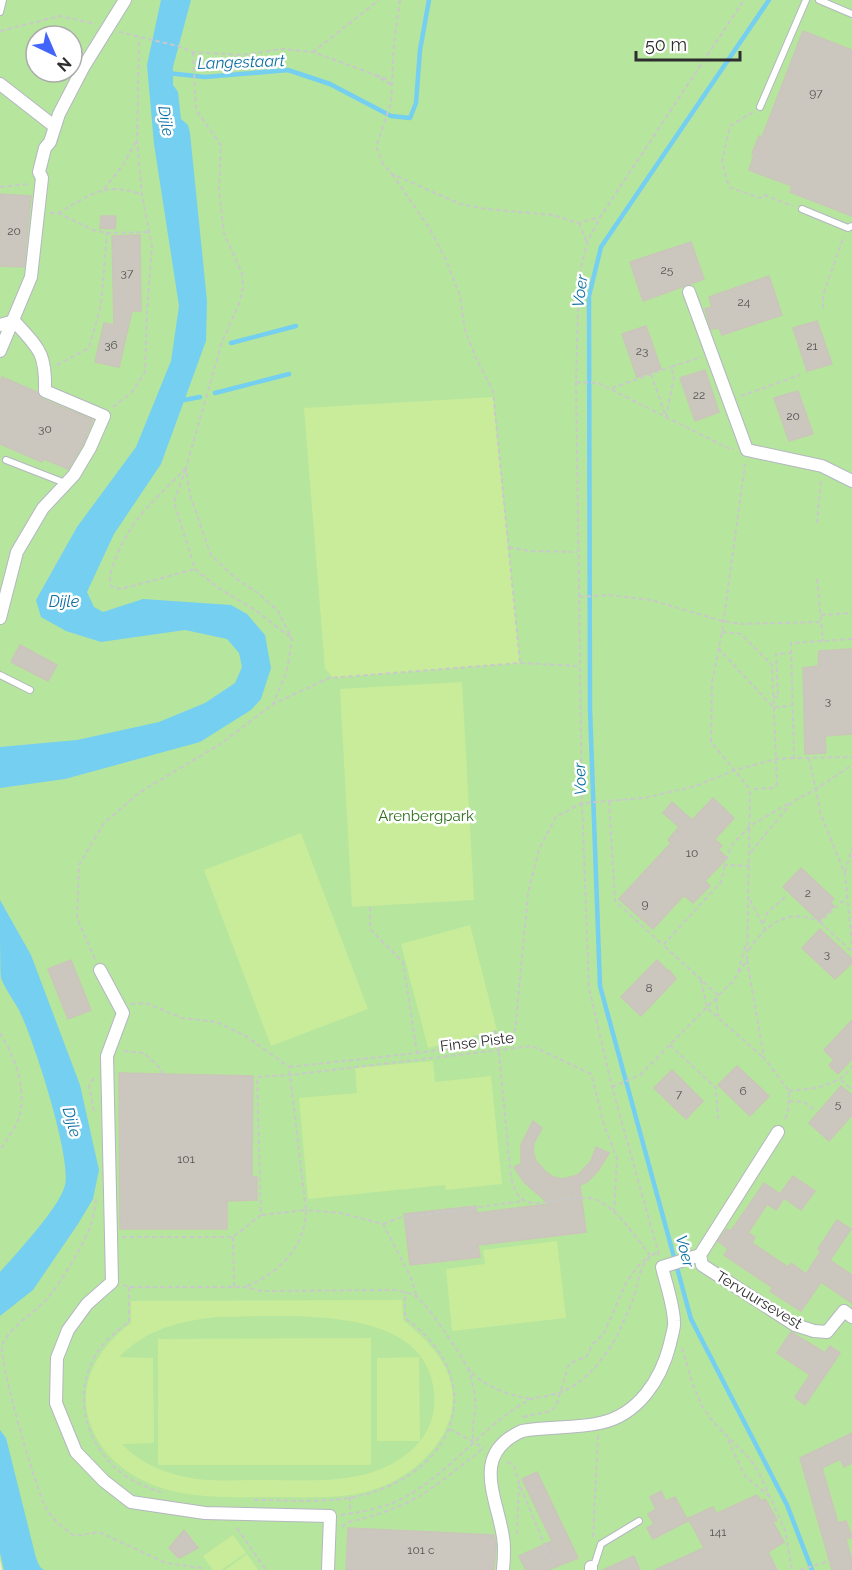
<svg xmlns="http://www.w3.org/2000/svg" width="852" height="1570" viewBox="0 0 852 1570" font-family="Raleway,sans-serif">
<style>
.green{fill:#b6e59e;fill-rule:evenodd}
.pitch{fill:#c9ec9a;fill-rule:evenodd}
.water{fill:#75cff0}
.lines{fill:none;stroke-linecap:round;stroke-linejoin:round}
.stream{stroke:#75cff0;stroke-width:4.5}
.building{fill:#cbc7bf;stroke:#cbc5ba;stroke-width:1.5}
.service-casing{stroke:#b4b7c1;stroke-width:8}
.minor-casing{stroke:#b4b7c1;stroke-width:14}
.path{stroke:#c9c9c9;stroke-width:2;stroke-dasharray:4.5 3;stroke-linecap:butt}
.service{stroke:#fff;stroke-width:6}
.minor{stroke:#fff;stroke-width:12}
.labels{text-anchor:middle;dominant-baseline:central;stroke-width:5;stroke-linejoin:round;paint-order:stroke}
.number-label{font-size:12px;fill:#555452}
.park-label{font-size:15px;fill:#2c6e1b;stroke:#fff}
.street-label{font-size:15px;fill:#2e2e2e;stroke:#fff}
.water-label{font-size:16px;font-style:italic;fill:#0d6fa3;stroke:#fff}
</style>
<rect width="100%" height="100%" fill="#efe9e1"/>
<path class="green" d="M0,0H852V1570H2L0,1559ZM36,36H72V72H36Z"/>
<path class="pitch" d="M493,397L520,663L334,678L325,669L304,408Z
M462,682L474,900L352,907L340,689Z
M301,833L368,1009L271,1046L204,870Z
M470,925L497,1030L428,1048L401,944Z
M433,1061L435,1082L491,1076L502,1184L446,1190L445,1185L308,1199L299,1098L357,1093L355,1068Z
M557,1241L566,1318L452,1331L446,1269L485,1264L483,1250Z
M402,1300L403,1320C419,1333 435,1348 445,1367C472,1420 424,1473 375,1489C344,1500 309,1497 276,1497C221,1497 164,1502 119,1465C103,1452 91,1432 87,1412C81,1375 103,1344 131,1323V1301ZM218,1317C279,1317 419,1302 433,1385C437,1405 433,1426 420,1441L419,1357L377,1358V1441H420C407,1457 389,1467 370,1473C336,1483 299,1480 264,1480C236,1480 205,1483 177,1475C155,1469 137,1460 122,1444L154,1443L153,1358L119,1357C147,1329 179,1321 218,1317Z
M371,1338V1465H158V1339Z
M233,1535L246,1553L221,1570H213L203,1556Z
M247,1554L258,1570H225Z"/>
<path class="water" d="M161,0H191L173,67V85L178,92L181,119L188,125L190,133L207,301L206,341L161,464L114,534L87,592L94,607L103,612L143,599L231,605L247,614L265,635L271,668L261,699L251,710L200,742L65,779L0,788V747L77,740L159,722L205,703L235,683L242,667L239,653L227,639L185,630L101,642L66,631L41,617L36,600L77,527L136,447L171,361L179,306L154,144L147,65Z
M0,900L31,955L80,1085L99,1170L93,1199L78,1224L33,1290L0,1316V1272C16,1254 60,1207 65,1185C72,1157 33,1038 19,1010C13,999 5,989 1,978C0,967 0,916 0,900Z
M0,1430L6,1438L36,1558L40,1567L44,1570H4L0,1553Z"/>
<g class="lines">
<path class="stream" d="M769,0L601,247L589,296L590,709L600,986L691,1319L787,1505L812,1570
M167,73L205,77L288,70L330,84L391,116L410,118L416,103L420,50L429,0
M231,343L296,326
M215,393L289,374
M184,400L200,397"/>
</g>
<path class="building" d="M803,31L852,50V216L790,192L792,186L749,170L754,155L752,154L759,136L762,137Z
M0,194L31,196L24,267L0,266Z
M101,216H116L115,229L100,228Z
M140,235L141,311H132L119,367L95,362L104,323L114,325L112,236Z
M691,242L704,279L643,301L630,262Z
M769,276L782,315L722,335L719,328L711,329L705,309L712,307L709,297Z
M817,321L832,364L807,371L793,328Z
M646,326L661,369L637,377L622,334Z
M705,370L719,412L695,421L680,378Z
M2,377L37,392L42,399L93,420L83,444L68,469L44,459L42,462L0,444V383Z
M798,391L813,434L789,441L774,398Z
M20,645L57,665L48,681L11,662Z
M852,649V734L825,736L826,753L805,754L803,668L818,666L819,651Z
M713,798L734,818L715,839L722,846L718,849L727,858L705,881L710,886L693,903L684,895L653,929L619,899L671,843L668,840L679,827L663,813L672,802L692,820Z
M801,868L834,899L830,902L834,906L819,921L783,887Z
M820,929L852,959V963L835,979L802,948Z
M71,960L91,1010L68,1019L48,969Z
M657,960L668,971L669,970L676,979L641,1016L621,997Z
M852,1020V1059L838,1074L829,1065L834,1060L824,1050Z
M737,1066L769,1096L750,1116L718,1085Z
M672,1070L703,1101L686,1119L654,1088Z
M119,1073L253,1076L252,1176L257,1177V1200L227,1201V1229H120Z
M841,1086L852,1095V1115L829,1141L809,1123Z
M533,1121L542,1128L534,1143L533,1152L536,1161L546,1172L553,1177L562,1179L578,1175L591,1161L596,1147L609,1153L598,1171L587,1182L580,1185L586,1232L478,1245L480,1257L410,1265L404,1214L476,1206L477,1213L549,1204L524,1182L514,1167L521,1164V1145Z
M793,1176L815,1191L801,1210L784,1198L776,1210L767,1204L748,1233L755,1237L752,1243L788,1267L791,1263L806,1274L821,1251L818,1249L837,1220L851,1229L830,1260L852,1275V1303L821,1282L801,1311L770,1291L773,1288L724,1255L728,1249L718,1241L727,1229L731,1231L764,1183L780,1194Z
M791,1332L825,1353L830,1346L840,1353L805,1405L795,1397L810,1375L777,1353Z
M852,1433V1463L844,1467L840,1459L822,1468L838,1523L846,1521L852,1537L846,1539L852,1562V1570H832L800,1458Z
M537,1472L578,1558L548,1570H526L519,1556L552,1541L522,1479Z
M661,1491L666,1501L675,1497L688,1521L653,1539L647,1528L654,1524L648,1514L656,1509L650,1497Z
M757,1495L761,1501L765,1499L777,1520L773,1522L784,1542L768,1552L777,1570H655L704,1548L688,1518L713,1507L716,1513L720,1512Z
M348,1528L494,1535L496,1545L494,1570H346Z
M184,1530L198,1548L179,1558L169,1548Z
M634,1556L640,1570H603Z"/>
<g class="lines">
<g class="service-casing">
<path id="service" d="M819,0L852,14
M0,12L3,0
M760,107L806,0
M802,209L848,228L852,226
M6,460L65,483
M0,675L30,690
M591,1567L595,1563L601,1544L639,1521"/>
</g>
<g class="minor-casing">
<path id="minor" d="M0,84L54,126
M689,292L747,450L822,466L852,481
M0,325L14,321C39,349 46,352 45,391L104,416L90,448L74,475L43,508L17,552L0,618
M0,351L31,277L42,178L39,172L45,148L50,142L59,114L84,66L125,0
M100,970L123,1013L107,1056L112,1282L87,1304L68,1330L57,1358L56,1403L76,1452L104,1481L131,1502L205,1513L330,1516L328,1570
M700,1255L702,1265L795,1325L814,1331L827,1332L844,1311L852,1317
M503,1570C504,1559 505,1548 503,1537C497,1497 470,1454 522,1431C548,1426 574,1429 600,1423C638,1415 661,1380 670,1344C671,1337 675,1328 674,1321C673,1303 666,1284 662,1267L700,1255L778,1132
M591,1570V1567"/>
</g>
<path class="path" d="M400,0L394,43L391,103L376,147L383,164L392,174L460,204L486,209L553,215L579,223L600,217
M0,31L60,16L96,24
M119,32L178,46L193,52L241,55L283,49L313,52L373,74L393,86
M193,52L196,110L221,145L219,190L224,233L242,273L243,287L240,301L221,345L186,468L190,495L211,555L234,577L258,593L278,611L292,639L287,670L273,704
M313,52L379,0
M376,75L383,77L392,84
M753,112L730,126L722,162L729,187L760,198L764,195L793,206
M392,174L430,229L447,262L460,296L465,330L476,358L493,391L520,663
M0,187L30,184
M104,189L123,165L136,142
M50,213H58C89,196 106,180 142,195
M58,213L93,230L107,233L150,232
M579,223L587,243
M823,308V295L844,236
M57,365L89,348L101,305L107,233
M651,374L666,417L674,377L671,367L701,357
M576,382L598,383L730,449H734
M612,388L671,367
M741,396L800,375
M113,407L132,392L145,372L147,310L152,246L142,195L137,140L139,38
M186,468C157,499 135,513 117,555C113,565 108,575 111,586L121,589L195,569
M186,469L174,502L195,569L217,587L255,610L290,637
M817,523L821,480
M509,547L529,551L577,552
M817,579L823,641
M579,597L608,595L651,600L722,621L742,624L821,622
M821,615L852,613
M722,632L741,634L772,665L777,784L773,788L751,789
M852,639L791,643L794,758L852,757
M718,648L773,707L791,706
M773,697H778L776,654L791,653
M809,758L821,815L845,874L852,944
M609,801L615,901L663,945
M751,852L792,802L816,789L852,765
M750,866L725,865L731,846L750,826L791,802
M845,872L852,848
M750,900L765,929
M370,907V929L403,962L417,1053
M820,922L852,952
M764,923L767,913L785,897
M749,950C766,924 788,907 820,922L847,897
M95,959L77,918L79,865L104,823L140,792L219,745L273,704L329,678L520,663L579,666
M747,960L764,1058L789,1091L788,1113L784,1120
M738,972L746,943
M701,980L707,1008L764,1058
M718,995L663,945L721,882L725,865
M716,998L718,1016
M131,1004L146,1003L182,1018L217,1022L247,1037L289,1067
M495,1030L498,1043L511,1178C515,1191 517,1200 532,1203C550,1203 570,1197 589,1198C611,1199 636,1238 650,1255
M0,1033C15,1058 27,1088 19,1118C15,1129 6,1140 0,1150
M670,1045L716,1088L718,1119
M124,1051L144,1053L162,1070L161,1074
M289,1067L417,1053L511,1040L514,1037L515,1031L528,894L539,849L556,817L582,803L644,798L696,786L735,770L776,759L794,758
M841,1080L852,1090
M612,1087L640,1075L733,981L747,960L750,789L711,742L712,683L722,632L745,464
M789,1091C811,1089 839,1087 852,1066
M789,1101L804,1102L813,1109
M94,1111L89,1086L95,1076
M96,1199C95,1207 94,1214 92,1222C86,1241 60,1285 46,1300C34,1313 6,1330 2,1346C0,1366 35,1487 46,1508C53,1520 64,1529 75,1536L99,1532L166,1563L202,1568L204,1570
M262,1215L306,1210L289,1067
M383,1224L398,1218L524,1201
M122,1237H233L261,1215L257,1077L290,1075L532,1046L591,1074L604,1125L617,1159L614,1212
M233,1237L234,1287
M659,1255L612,1087L589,988L582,803L576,382L579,276L587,243L600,217L744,0
M123,1285L129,1287H245L262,1291L396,1290C403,1292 413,1293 418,1298C432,1311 446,1334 457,1350C463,1360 469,1372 479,1379C495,1390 513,1396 531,1399
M247,1286C279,1273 306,1246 306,1210L341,1213L383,1224L411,1278L417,1296
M129,1287V1322C119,1329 109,1337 101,1347C69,1390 84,1448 127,1477C138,1484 149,1488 161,1492
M682,1348L693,1385L702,1406L713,1422L751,1460L759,1473L785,1530L792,1570
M468,1368C471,1378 474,1388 475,1398C477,1413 470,1427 474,1442
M523,1417L551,1411L556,1406L569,1364L587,1356L592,1345L604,1333L626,1283L637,1267L650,1255
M450,1429L484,1448
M728,1440L745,1476L770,1497
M507,1462L514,1466L519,1483L555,1570
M350,1497V1513
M254,1500C290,1500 328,1504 363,1495C458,1471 490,1379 405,1318V1292
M341,1515C361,1512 380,1509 399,1500C449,1476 480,1427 529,1400C535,1397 544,1397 551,1395C569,1391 584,1380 596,1366C605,1355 613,1344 619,1332C623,1322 628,1312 632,1302C639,1284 638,1260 658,1252
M342,1527L346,1523C397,1510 418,1501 458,1468C467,1461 476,1455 484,1447
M237,1528L266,1570
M517,1534L519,1486
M593,1537L598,1435
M850,1555L852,1554
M800,1570L829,1561"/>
<use href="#service" class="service"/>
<use href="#minor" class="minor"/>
</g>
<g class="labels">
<g class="number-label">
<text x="816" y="93">97</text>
<text x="14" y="231">20</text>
<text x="667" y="270">25</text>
<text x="127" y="273">37</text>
<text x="744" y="302">24</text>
<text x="111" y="345">36</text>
<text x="812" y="346">21</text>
<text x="642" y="351">23</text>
<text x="699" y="395">22</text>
<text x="793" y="416">20</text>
<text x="45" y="429">30</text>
<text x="828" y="701">3</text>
<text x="692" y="853">10</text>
<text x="808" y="893">2</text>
<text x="645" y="904">9</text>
<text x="827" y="954">3</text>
<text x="649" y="988">8</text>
<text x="743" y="1091">6</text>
<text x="679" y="1094">7</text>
<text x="838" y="1104">5</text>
<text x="186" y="1159">101</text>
<text x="718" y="1532">141</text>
<text x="421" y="1550">101 c</text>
</g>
<g class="park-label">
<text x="426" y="816">Arenbergpark</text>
</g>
<g class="street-label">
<text transform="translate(477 1042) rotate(-7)">Finse Piste</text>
<text transform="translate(759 1300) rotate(31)">Tervuursevest</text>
</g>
<g class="water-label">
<text transform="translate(241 62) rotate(-2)">Langestaart</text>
<text transform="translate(166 121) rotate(81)">Dijle</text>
<text transform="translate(580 291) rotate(-82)">Voer</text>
<text x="64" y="601">Dijle</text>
<text transform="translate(580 779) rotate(-92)">Voer</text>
<text transform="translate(72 1122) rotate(74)">Dijle</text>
<text transform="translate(685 1251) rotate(75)">Voer</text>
</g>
</g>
<g transform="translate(54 54) rotate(136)"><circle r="28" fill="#ffffff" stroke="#ababab" stroke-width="1.5"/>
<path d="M0-4.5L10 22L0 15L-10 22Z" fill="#4264fb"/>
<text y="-9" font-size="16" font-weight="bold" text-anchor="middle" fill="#2e2e2e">N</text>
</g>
<path d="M636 51v9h104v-9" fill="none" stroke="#2e2e2e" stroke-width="3"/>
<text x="645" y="51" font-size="18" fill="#2e2e2e" stroke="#ffffff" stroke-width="4.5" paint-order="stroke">50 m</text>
</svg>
